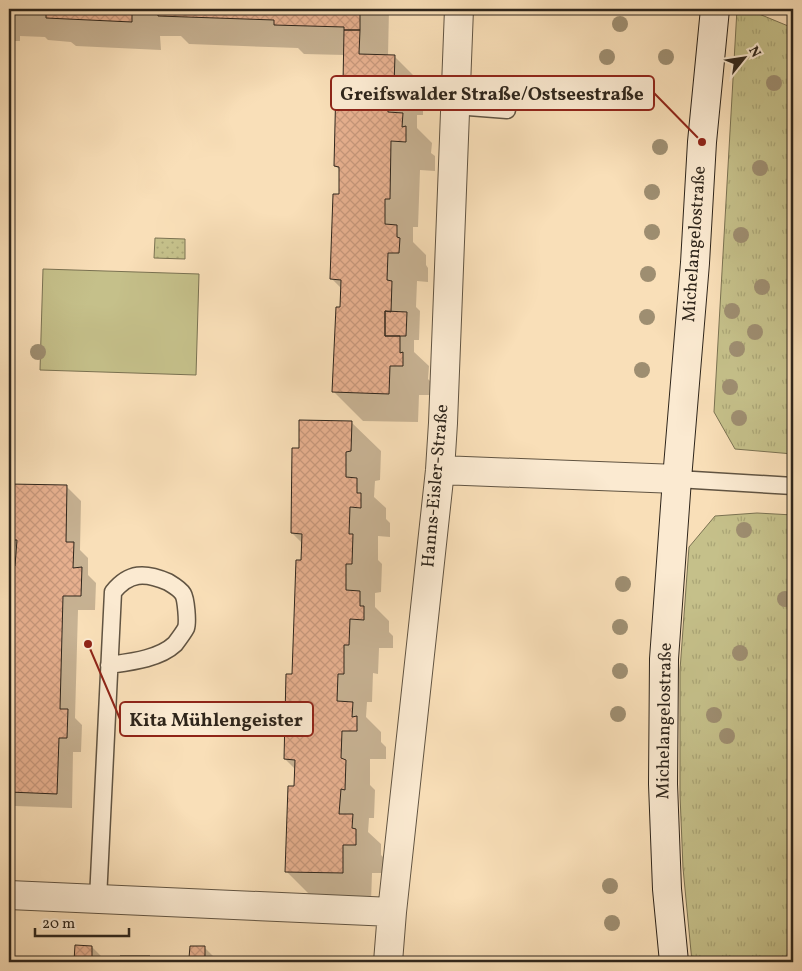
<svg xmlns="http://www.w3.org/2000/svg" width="802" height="971" viewBox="0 0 802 971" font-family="Vollkorn,serif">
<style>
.grass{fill:url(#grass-tufts);stroke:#7a7252}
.park{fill:url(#park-dots);stroke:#7a7252}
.garden{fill:#c5c08a;stroke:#7a7252}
.shadow{fill:#0003}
.building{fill:url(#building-cross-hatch);stroke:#2e251b}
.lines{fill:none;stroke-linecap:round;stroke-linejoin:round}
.service-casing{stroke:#615442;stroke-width:19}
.minor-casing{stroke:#615442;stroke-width:30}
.secondary-casing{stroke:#2e251b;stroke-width:30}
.service{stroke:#fbead1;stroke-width:16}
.minor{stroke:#fbead1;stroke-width:28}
.secondary{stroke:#fbead1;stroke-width:28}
.tree{fill:#9e8e71}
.labels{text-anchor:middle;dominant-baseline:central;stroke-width:5;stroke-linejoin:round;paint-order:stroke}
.street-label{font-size:18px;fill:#2e251b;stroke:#fbead1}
.leader{fill:none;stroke:#8f2418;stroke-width:2}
.callout-dot{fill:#8f2418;stroke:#fbead1;stroke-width:2}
.callout{fill:#fbead1;stroke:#8f2418;stroke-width:2}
.callout-label{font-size:19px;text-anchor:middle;font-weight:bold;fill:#2e251b}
</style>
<defs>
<pattern id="grass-tufts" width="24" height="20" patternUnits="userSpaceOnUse" patternTransform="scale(1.25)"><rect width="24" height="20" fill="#c5c08a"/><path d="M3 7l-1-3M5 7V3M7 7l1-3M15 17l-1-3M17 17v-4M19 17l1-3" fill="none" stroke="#aaa576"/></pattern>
<pattern id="park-dots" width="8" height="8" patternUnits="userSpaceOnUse" patternTransform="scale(1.25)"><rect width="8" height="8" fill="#c5c08a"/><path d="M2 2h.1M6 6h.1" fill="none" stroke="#aaa576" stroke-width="1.8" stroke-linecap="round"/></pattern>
<pattern id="building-cross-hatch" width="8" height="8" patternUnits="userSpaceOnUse" patternTransform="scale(1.25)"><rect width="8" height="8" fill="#e8b190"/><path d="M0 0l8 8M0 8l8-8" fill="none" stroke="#c7987c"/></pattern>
</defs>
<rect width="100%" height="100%" fill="#f9dfb8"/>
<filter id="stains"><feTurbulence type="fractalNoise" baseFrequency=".004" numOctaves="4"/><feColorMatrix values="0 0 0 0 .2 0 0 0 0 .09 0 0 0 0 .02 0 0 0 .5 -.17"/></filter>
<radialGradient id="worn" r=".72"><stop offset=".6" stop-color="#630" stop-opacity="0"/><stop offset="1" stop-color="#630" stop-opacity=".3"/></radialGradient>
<path class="grass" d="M737,9H747L793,28V454L735,449L714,412Z
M757,513L793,515V962H692L683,868L680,795V670L689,547L715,516Z"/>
<path class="park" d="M155,238L185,239V259L154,258Z"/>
<path class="garden" d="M43,269L199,274L196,375L40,370Z"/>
<path class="shadow" d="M9,9H389L388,56H394L423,85V115H417V128L432,143L431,153L435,156V171L420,170L418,227H413V242L426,255V265L428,268V282L417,281L416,307L420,311L419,340H414V352L429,366L428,379L432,383L431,395H419L418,422L363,421L334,392L341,308L342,289L332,279L340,196L341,171L335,166L344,84L345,55L304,54L298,48L189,44L181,36H160L161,50L76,46L71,42L48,40L45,37L20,36V41H9Z
M351,422L381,451L380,480L375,481L374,497L386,508V519L390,523V537L378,536V560L382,564L381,592L375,593V607L389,621V632L393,636V648H379L378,674L373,673L372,702H367L366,717L381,732V742L386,747V759H370V785L375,790L374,818H369L368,832L381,844V855L385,859V873H372L371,902L315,900L286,871L296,770L285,759L293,675L303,561V544L292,533L300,449Z
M10,485L67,487L81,501L80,550L88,558V575L96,583L95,610H78L75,718L82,725L81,752H73L72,808L15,806L9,800V737H12V717L9,714V567H16L18,549L9,540Z
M92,947L107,962H61V960L75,962Z
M205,948L216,959L232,960L234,962H177V959H190Z
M121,957L149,958L154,962H121Z"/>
<path class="building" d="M18,9H132V22L46,18V13L18,11Z
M158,9H360V30H344V27L274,25V20L158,16Z
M344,30H360L359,54L395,55L394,86H388V112L403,113L402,127L406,126V142L391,141L390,199H385V224L397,225V237L400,238L399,253H388L387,280L392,281L391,312L385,311V336H400V353L403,352V366H390L389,394L332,392L336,307H340L341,280L330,279L333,194H339V167L334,166L336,82L343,83Z
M385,311L407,312L406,336H385Z
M299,420L352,421L351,451L346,452V477L357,478V493H361V508L350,507L349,534H353L352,564H346V590L360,591V606H364V620L350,619L349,645H344V674H338L337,701L353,702L352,717L357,716V731H342L341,758L346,760L345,790L341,789L339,814H353L352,828L356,829V845H343V873L285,872L288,786H294L295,760L284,759L286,674H292L296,560H301L302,534L291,533L292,448H299Z
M9,484L67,485L66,542H74L73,568L82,567L81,596H63L60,709H68L67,738H59L57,794L9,792V735L11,736V710H9V566H15L17,540H9Z
M75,945L92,946V960L120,962V956H150V962H163H60V959L74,961Z
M190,946H205V957L232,958V962H175L176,958H189Z
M9,957L35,958V962H9Z"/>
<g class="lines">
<g class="service-casing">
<path id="service" d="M455,106L507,110
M677,479L793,486
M98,899L113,592C129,572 145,572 168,582C173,585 180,589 183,594C186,599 188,622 186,628C184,632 178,640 175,644C159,659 130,662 109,665"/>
</g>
<g class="minor-casing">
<path id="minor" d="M440,470L677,479
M9,895L392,912
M388,962L392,912L440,470L443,423L459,9"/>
</g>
<g class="secondary-casing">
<path id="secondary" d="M674,962L667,889L663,784L664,659L677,479L695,263L702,142L715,9"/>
</g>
<use href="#service" class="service"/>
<use href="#minor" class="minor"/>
<use href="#secondary" class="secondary"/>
</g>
<g class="tree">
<circle cx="620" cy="24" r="8"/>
<circle cx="607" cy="57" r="8"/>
<circle cx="666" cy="57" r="8"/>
<circle cx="774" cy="83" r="8"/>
<circle cx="660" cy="147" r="8"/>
<circle cx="760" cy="168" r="8"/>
<circle cx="652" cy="192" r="8"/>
<circle cx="652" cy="232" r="8"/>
<circle cx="741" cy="235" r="8"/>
<circle cx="648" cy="274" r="8"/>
<circle cx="762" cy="287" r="8"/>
<circle cx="732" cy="311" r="8"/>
<circle cx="647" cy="317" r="8"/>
<circle cx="755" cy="332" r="8"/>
<circle cx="737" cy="349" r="8"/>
<circle cx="38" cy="352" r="8"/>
<circle cx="642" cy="370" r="8"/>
<circle cx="730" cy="387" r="8"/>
<circle cx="739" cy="418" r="8"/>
<circle cx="744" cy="530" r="8"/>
<circle cx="623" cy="584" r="8"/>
<circle cx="785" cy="599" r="8"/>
<circle cx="620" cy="627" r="8"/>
<circle cx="740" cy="653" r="8"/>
<circle cx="620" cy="671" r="8"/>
<circle cx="618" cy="714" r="8"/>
<circle cx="714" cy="715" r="8"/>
<circle cx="727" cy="736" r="8"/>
<circle cx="610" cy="886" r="8"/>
<circle cx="612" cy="923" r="8"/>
</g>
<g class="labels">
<g class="street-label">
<text transform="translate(695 244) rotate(-86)">Michelangelostraße</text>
<text transform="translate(436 486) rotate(-85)">Hanns-Eisler-Straße</text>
<text transform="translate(665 721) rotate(-89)">Michelangelostraße</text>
</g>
</g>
<path class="leader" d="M702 142L654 93M88 644L120 719"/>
<g class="callout-dot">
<circle cx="702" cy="142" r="5"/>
<circle cx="88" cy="644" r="5"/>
</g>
<g class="callout">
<rect x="331" y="76" width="323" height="34" rx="5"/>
<rect x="120" y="702" width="193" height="34" rx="5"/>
</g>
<g class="callout-label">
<text x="492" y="100">Greifswalder Straße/Ostseestraße</text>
<text x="216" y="726">Kita Mühlengeister</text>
</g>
<rect width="802" height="971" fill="none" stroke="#f9dfb8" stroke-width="30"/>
<rect x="10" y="10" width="782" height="951" fill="none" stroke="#2e251b" stroke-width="2.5"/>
<rect x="15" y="15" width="772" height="941" fill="none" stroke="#2e251b"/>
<g transform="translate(744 58) rotate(60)" stroke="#fbead1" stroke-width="4" paint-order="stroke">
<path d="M0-4L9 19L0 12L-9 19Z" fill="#2e251b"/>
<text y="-8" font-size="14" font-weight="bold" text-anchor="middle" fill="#2e251b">N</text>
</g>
<path d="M35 928v8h94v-8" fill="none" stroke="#2e251b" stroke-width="2.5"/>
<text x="42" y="928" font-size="15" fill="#2e251b" stroke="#fbead1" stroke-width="4" paint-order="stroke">20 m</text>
<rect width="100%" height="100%" filter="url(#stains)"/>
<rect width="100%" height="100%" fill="url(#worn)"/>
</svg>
